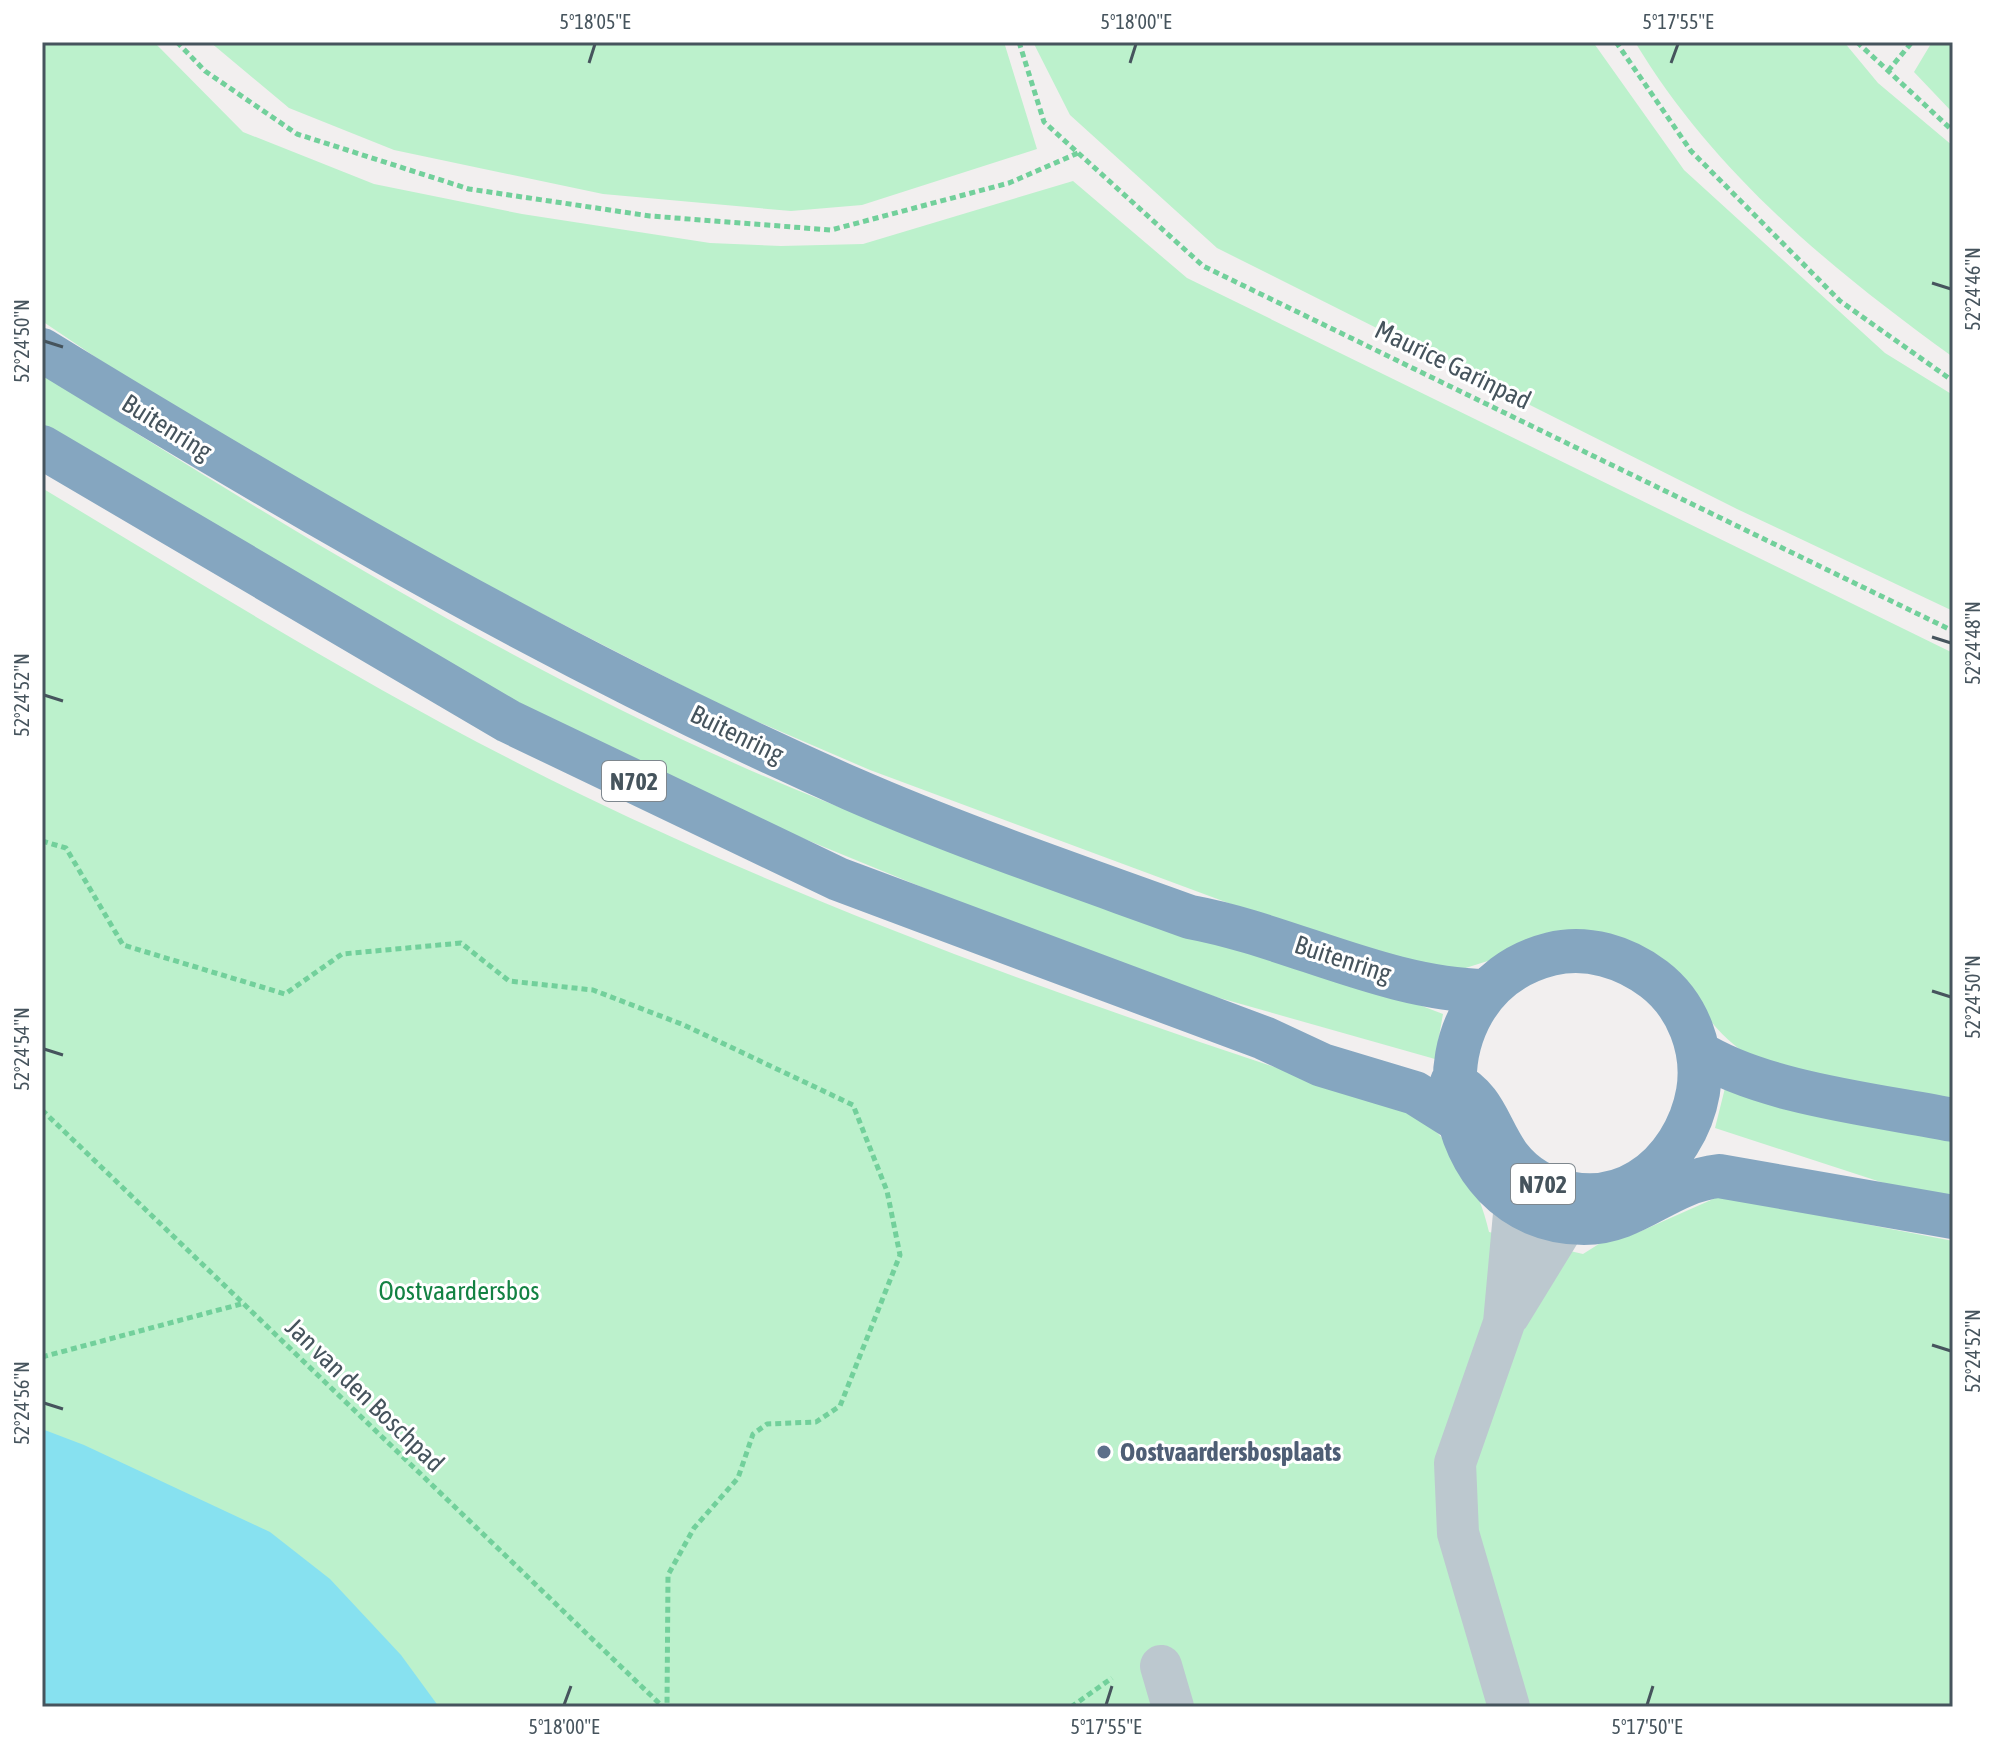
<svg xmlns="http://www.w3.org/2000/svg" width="1995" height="1749" viewBox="0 0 1995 1749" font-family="'Asap Condensed',sans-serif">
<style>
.green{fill:#bcf1cc}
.water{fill:#87e1f0}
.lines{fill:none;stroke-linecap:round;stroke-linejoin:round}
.path{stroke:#72d09b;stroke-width:5;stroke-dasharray:6 4;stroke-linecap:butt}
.minor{stroke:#bcc8cf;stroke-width:42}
.highway{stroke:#85a6c0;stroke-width:44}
.ticks{fill:none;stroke:#46545d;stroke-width:3}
.service-dot{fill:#5c6f8a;stroke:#fff;stroke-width:3}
.labels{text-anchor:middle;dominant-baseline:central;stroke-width:6;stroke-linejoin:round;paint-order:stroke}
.shield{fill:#fff;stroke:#7e878e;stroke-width:2}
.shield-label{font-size:24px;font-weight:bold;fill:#46545d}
.street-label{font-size:26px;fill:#46545d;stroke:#fff}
.park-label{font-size:26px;fill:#138243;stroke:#fff}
.service-label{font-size:26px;font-weight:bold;fill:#4e5e75;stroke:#fff;text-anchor:start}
.neatline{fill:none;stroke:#46545d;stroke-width:3}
.ticks-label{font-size:20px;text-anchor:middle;fill:#46545d}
</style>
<rect width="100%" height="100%" fill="#f2efef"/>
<path class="green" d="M42,42H154L243,132L374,184L522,214L710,243L781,246L863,244L1073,181L1187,278L1953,653V1110L1755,1060C1724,1040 1706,1019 1688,987L1494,959L1453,972L1352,949L870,770L728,709L394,538L125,377L42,321Z
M210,42H1004L1037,149L862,205L791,211L603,194L394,150L289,108Z
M1033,42H1593L1684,170L1885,353L1953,395V611L1737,509L1217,248L1070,115Z
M1635,42H1844L1878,83L1953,146V357C1831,269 1714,173 1635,42Z
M1932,42H1953V113L1914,72Z
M42,374C310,543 585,713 883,824C944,847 1007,864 1068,884C1194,925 1319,966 1443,1014L1435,1059L1170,984L1051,940L763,822L462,676L42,427Z
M42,488C220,595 397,706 584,796C851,925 1133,1022 1415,1113C1453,1141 1479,1187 1489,1232L1583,1254L1602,1242L1639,1232L1720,1196L1953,1241V1707H42Z
M1725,1088L1953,1131V1200L1893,1186L1715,1128Z"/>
<path class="water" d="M42,1429L84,1445L270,1532L330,1579L401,1655L439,1707H42Z"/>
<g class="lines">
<path class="path" d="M177,42L205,71L297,134L469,189L650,216L831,230L1009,183L1078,153
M1019,42L1044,122L1203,266L1953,631
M1616,42L1691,151L1840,301L1953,381
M1857,42L1953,131
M1888,71L1912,42
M42,841L66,848L123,945L285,994L342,954L461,943L509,981L593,990L684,1025L853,1105L887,1191L900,1255L840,1406L816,1422L767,1424L753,1434L738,1478L694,1528L668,1575L667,1707
M42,1110L663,1707
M42,1357L241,1304
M1071,1707L1112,1678"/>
<path class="minor" d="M1509,1315L1566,1222
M1161,1666L1173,1707
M1509,1707L1458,1533L1455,1463L1504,1323L1515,1203"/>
<path class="highway" d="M42,350C303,510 571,665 852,789C962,837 1077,876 1190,917C1288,935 1387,990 1486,991
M42,447L508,721L838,879L1264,1038L1322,1065L1415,1093L1461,1122
M1698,1052C1763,1093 1877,1105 1953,1120
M1452,1082C1486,1099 1488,1128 1509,1157C1539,1196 1598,1207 1640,1181C1671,1162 1692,1127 1698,1092C1705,1050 1688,1005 1654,979C1625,957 1587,945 1551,954C1403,991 1435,1223 1584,1223C1636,1223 1666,1182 1719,1176L1953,1217"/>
</g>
<path class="ticks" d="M589,63L595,44M1130,63L1136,44M1671,63L1678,44M1932,283L1951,289M44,341L63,347M1932,637L1951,643M44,695L63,701M1932,991L1951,997M44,1049L63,1055M1932,1345L1951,1351M44,1403L63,1409M564,1705L571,1686M1106,1705L1112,1686M1647,1705L1653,1686"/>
<circle class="service-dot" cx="1104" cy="1452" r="8"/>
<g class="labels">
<g class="shield">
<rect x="602" y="761" width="64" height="40" rx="6"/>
<rect x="1511" y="1164" width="64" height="40" rx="6"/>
</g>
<g class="shield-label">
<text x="634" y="781">N702</text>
<text x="1543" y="1184">N702</text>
</g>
<g class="street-label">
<text transform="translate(1453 365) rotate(26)">Maurice Garinpad</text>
<text transform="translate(167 427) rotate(32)">Buitenring</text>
<text transform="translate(737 734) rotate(26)">Buitenring</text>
<text transform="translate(1343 959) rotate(18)">Buitenring</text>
<text transform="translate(365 1395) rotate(44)">Jan van den Boschpad</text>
</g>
<g class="park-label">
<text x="459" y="1291">Oostvaardersbos</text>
</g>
<g class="service-label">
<text x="1120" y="1452">Oostvaardersbosplaats</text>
</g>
</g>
<rect width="1995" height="1749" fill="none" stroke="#ffffff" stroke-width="88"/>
<rect x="44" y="44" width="1907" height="1661" class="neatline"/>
<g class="ticks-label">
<text x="595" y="29">5°18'05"E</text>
<text x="1136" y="29">5°18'00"E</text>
<text x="1678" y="29">5°17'55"E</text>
<text transform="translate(1973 289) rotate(-90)" y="7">52°24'46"N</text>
<text transform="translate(22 341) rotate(-90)" y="7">52°24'50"N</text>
<text transform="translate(1973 643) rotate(-90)" y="7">52°24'48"N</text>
<text transform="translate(22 695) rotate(-90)" y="7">52°24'52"N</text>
<text transform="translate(1973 997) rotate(-90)" y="7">52°24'50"N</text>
<text transform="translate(22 1049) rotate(-90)" y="7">52°24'54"N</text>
<text transform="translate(1973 1351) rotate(-90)" y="7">52°24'52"N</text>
<text transform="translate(22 1403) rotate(-90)" y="7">52°24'56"N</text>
<text x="564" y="1734">5°18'00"E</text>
<text x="1106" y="1734">5°17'55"E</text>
<text x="1647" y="1734">5°17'50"E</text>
</g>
</svg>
